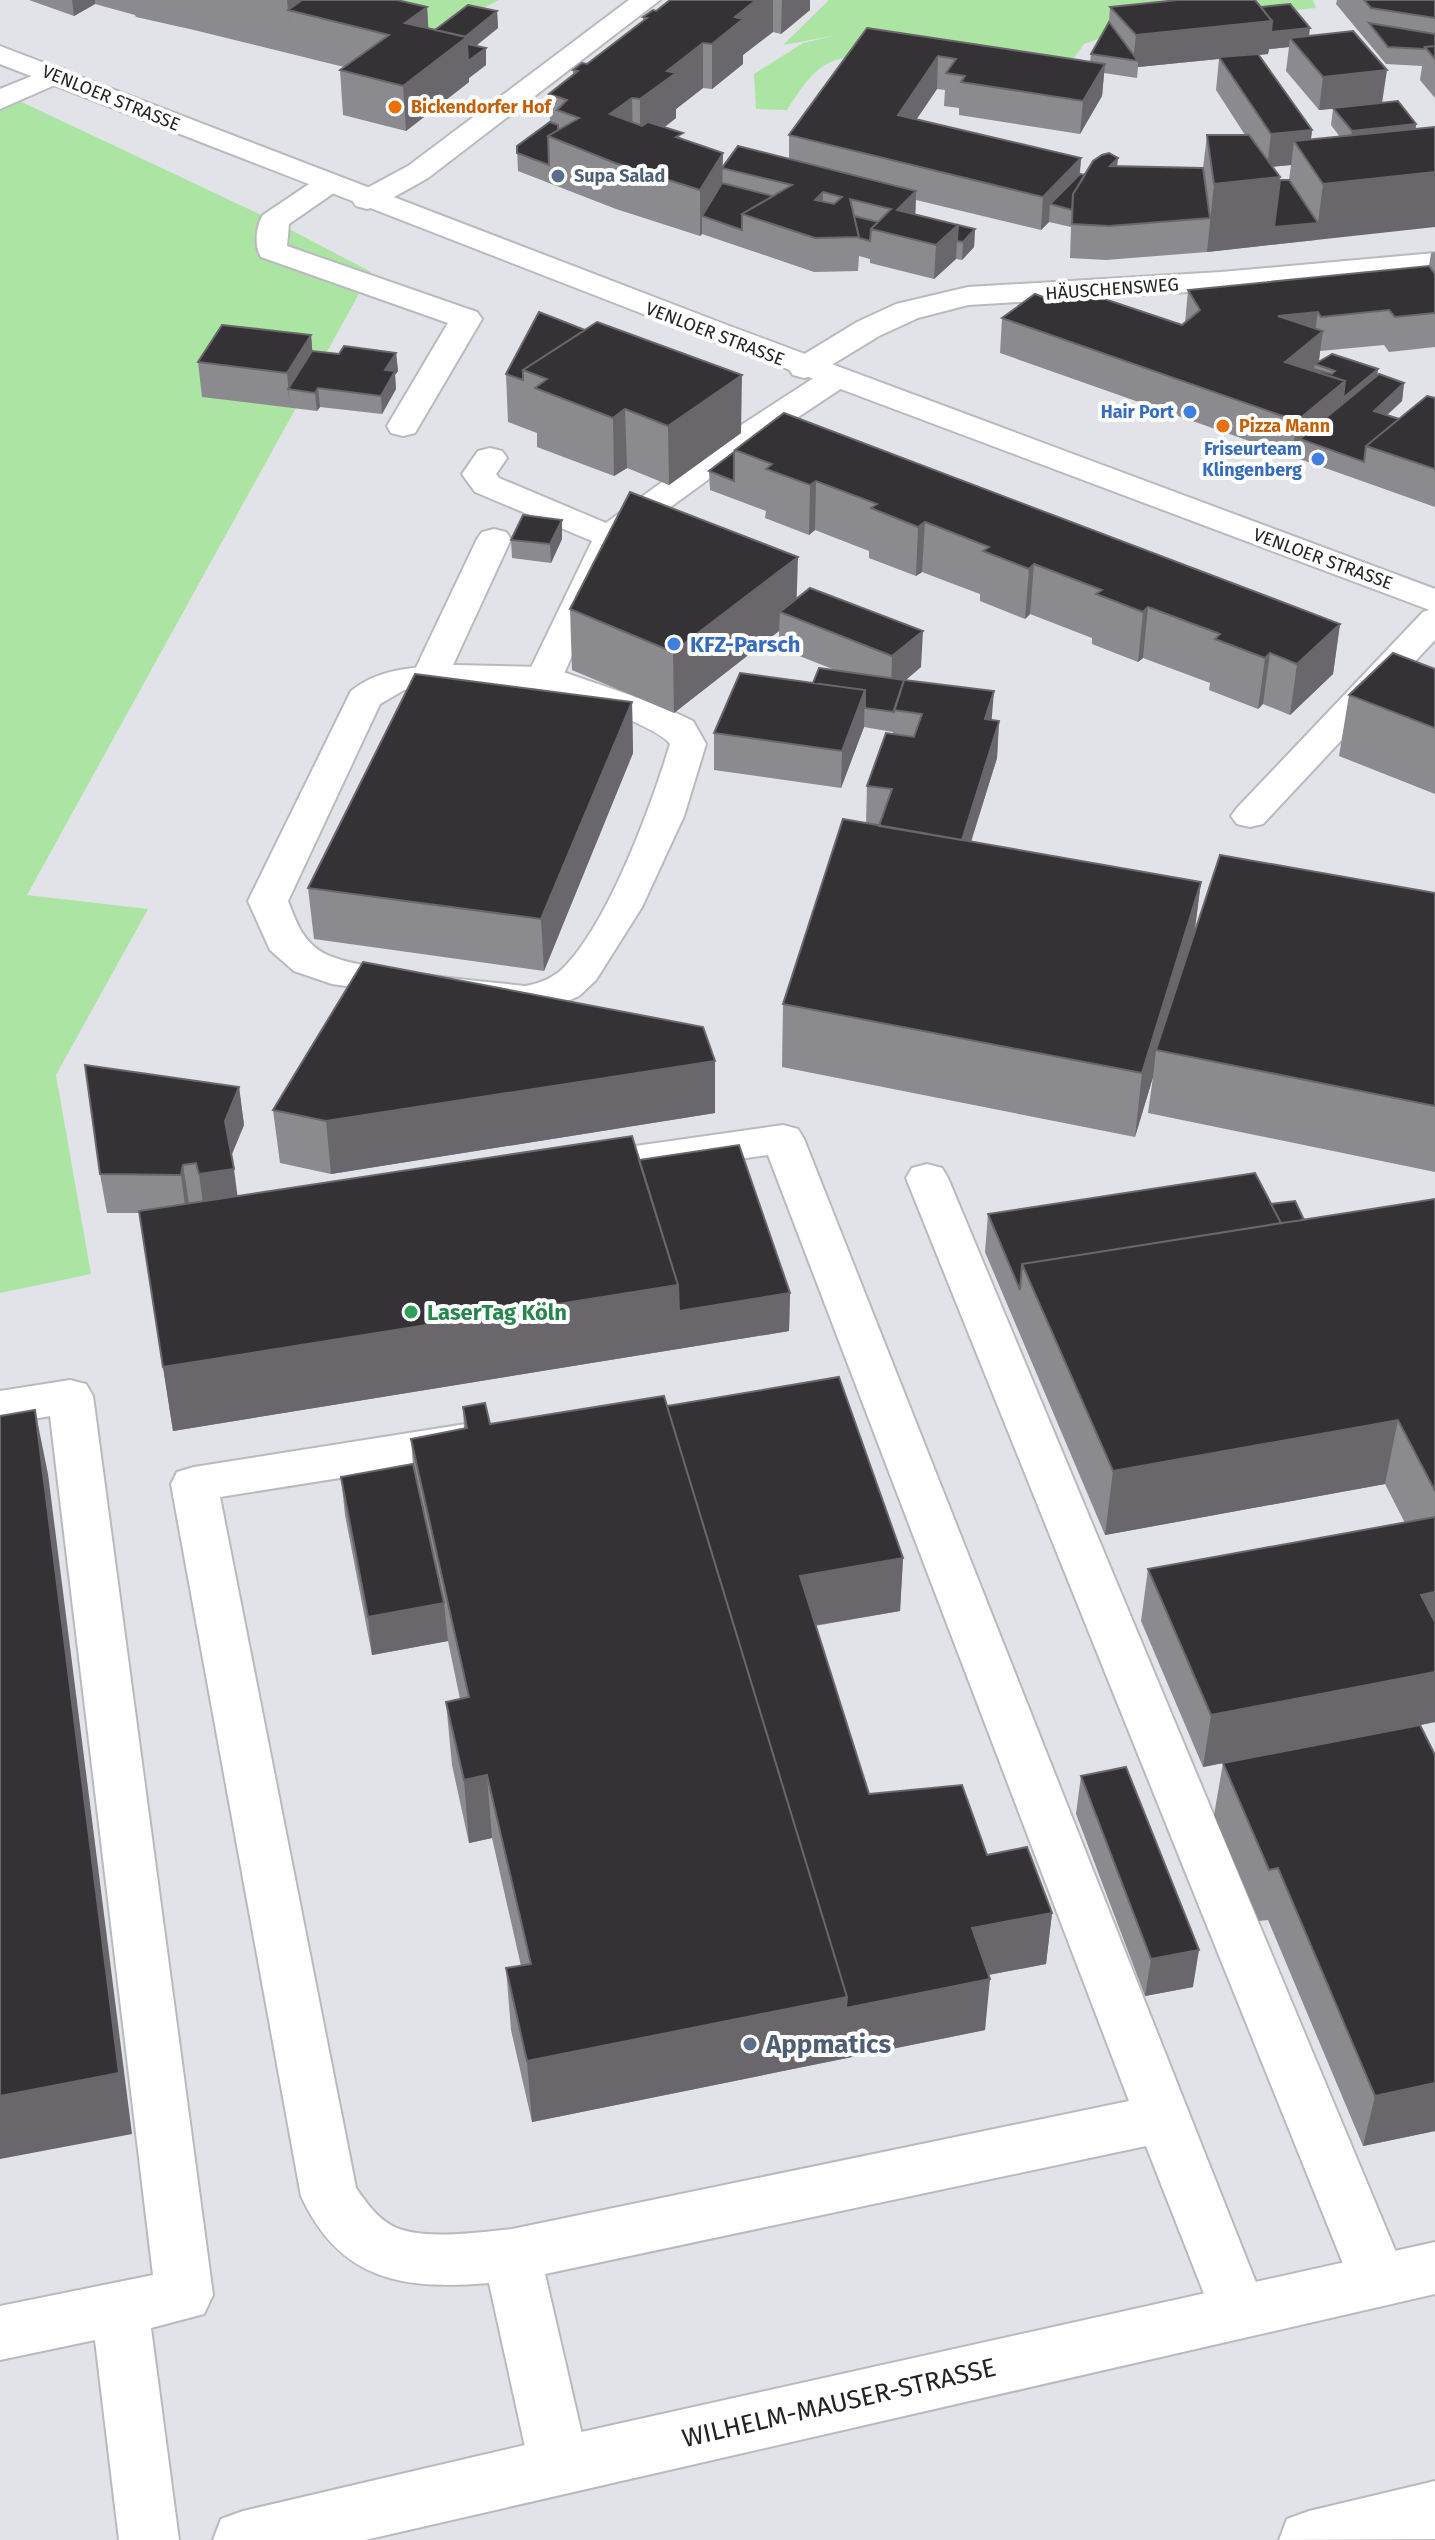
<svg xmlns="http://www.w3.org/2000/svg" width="1435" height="2540" viewBox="0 0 1435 2540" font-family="'Fira Sans',sans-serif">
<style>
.green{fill:#ace5a3}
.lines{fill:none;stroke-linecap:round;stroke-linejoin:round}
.lane-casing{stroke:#b8babe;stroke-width:4}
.street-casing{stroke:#b8babe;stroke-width:4}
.secondary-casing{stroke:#b8babe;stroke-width:4}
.lane{fill:#fff;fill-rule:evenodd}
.street{fill:#fff;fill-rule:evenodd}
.secondary{fill:#fff;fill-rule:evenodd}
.wall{fill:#8b8a8e;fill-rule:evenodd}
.shaded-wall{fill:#69676b}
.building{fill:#353235;stroke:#69676b;stroke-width:2;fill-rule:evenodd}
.food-dot{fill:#e8710a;stroke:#fff;stroke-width:3}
.service-dot{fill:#5c6f8a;stroke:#fff;stroke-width:3}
.shop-dot{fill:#3f7fe0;stroke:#fff;stroke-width:3}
.leisure-dot{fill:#2e9e5b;stroke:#fff;stroke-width:3}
.labels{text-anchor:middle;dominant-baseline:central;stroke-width:8;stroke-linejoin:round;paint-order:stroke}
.far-street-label{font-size:18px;fill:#222325;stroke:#fff}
.far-food-label{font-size:18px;font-weight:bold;fill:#c56008;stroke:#fff;text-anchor:start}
.far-service-label{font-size:18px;font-weight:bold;fill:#4e5e75;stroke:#fff;text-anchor:start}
.far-shop-label{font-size:18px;font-weight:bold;fill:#366cbe;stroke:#fff;text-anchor:end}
.shop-label{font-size:22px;font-weight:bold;fill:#366cbe;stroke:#fff;text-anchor:start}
.leisure-label{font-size:22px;font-weight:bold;fill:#27864d;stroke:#fff;text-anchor:start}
.near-service-label{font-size:26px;font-weight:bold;fill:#4e5e75;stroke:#fff;text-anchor:start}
.near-street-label{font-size:26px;fill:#222325;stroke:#fff}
</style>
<rect width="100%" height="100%" fill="#e1e3e8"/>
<path class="green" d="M264,0H499L470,15L442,42Z
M829,0H1313L1316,8L1135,26L1084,44L1056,83C1009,76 872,46 833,61C812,69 799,92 787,110L756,109L754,74L803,43L833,36L783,45Z
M11,97L274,221L371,272L27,895L148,909L56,1075L91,1274L0,1293V102Z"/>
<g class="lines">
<g class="lane-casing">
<path id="lane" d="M54,67L64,69L68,75L64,81L0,109V89Z
M328,175L338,178L343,184L338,190L289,224L287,246L477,312L482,319L415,433L403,436L391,433L387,426L448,323L261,257C254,247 256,225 263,215L318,178Z
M834,369L845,372L850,379L845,386L753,447L632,535L618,553L562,678L557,686L544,689L531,686L526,678L592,541L475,492L462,474L478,451L490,448L502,451L507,458L496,474L499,478L606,523L729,433L823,372Z
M494,529L506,532L511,539L447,678L442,686L429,689L416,686L411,678L477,539L482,532Z
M1435,608V640L1263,824L1250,827L1237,824L1231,816L1237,808L1423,612Z
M783,1125L798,1129L804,1139L1268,2313L1259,2332L1239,2339L1219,2332L1146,2146L545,2274L589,2465L580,2485L559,2493L538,2485L529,2465L489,2283C403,2290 340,2281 301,2196L171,1484L177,1472L194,1467L472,1423L488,1428L495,1440L488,1452L472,1457L220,1497L356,2188C365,2201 375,2215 389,2224C416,2242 480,2232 512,2229L1129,2101L768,1155L579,1182L564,1178L558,1168L564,1158L579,1154Z
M927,1164L942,1168L948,1178L1408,2281L1399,2299L1379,2307L1359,2299L1350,2281L906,1178L912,1168Z
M70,1380L86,1384L93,1396L213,2295L204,2314L151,2328L179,2540H119L95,2340L0,2360V2306L153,2275L50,1416L0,1425V1391Z"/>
</g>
<g class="street-casing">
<path id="street" d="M629,0H660L428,178L378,206L367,209L356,206L352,200L356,194L408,166Z
M1435,253V271L1221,290L968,305L918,318L879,336L815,375L804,378L793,375L788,368L793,361L857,322L896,304L968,287L1221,272Z
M456,665L544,667L557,670L659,705L693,721L706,744L684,816L642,907L596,980L579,996L563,1003L525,1012L332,984L294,971L270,950L248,901L351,691C381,667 419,667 456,665ZM456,687C483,687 511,685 538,689C560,691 661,728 670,744C652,804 606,931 559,972C548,980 538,984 525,986C484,981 348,971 320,951C301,938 296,921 288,901L380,704L404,690Z"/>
</g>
<g class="secondary-casing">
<path id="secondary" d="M0,46L727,325L1435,589V612L705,338L0,64Z
M1435,2242V2294L365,2540H213L221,2519L243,2511L559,2437Z
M1435,2481V2539L1279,2540L1287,2519L1309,2511Z"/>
</g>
<use href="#lane" class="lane"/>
<use href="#street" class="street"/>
<use href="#secondary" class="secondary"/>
</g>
<path class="wall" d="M29,0H397L427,7L428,28L435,30L497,11L498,28L476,46L486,65L469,78V82L406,131L343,115L340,70L344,67L194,30L136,17L135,15L95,4L74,16Z
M670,0H810V10L781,34L773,32L753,46L743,55V64L712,89L703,88L676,109V118L665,127L723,166L789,159V135L867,28L1090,62L1091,54L1109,22L1110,7H1261L1309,36L1382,102L1416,124V129L1316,240L1207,252L1106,260L1070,258L1071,227L1049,222L1041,230L916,200L915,214L975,229L974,247L962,260L956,259L934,279L870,263V259L859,256L858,271L814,272L702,234L700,236L616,209L518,171L517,146L550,122L549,94L573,75V70L587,64L643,21V17L656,11ZM1289,47L1286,71L1319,110L1333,109L1331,125L1340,137L1311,140L1312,130L1258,55L1268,54L1269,49ZM1219,59L1216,90L1245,135H1207L1203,168L1085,175L1080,174L1081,158L916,120L937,89L945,90L944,106L959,108V115L1080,134L1102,96L1104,73L1137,78L1138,67ZM1291,165L1289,180H1280L1272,167Z
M1337,0H1435V98L1420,80L1422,66L1386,64L1336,4Z
M1435,252V347L1389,352L1384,345L1320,351L1319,362L1378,369L1377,376L1404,383L1402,401L1387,415L1399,419L1435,398V507L1297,458L1298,451L1292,456L1000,353L1002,318L1048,299L1182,325L1185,323L1188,290L1429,266L1431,253Z
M539,312L741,433L669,485L627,468L614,476L537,447V433L508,422L506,374Z
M311,335L312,351L339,354L396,353L398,371L395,375L396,389L382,414L320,407L317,411L202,397L198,362Z
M735,450L1340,624L1333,674L1290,715L1263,704L1258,709L1209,690L1210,683L1143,658L1138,662L1092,644V638L1030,614L1025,619L980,601V594L948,582L922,572L916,576L869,558V551L815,530L809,535L765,518L766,511L710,490L709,471L735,452Z
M562,539L551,563L512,558L511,540Z
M797,598L921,667L906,680L992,720L999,721L997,758L971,842L1201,882L1194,932L1435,893V1172L1148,1113L1153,1077L1135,1137L782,1067L783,1004L879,826L866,823L867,786L893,734V732L864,727L841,788L714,770V733L813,683L835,670L779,648V631L674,713L572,670L570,609Z
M1435,669V794L1339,756L1349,695Z
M632,702L633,753L544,971L314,939L308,888Z
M715,1061V1113L331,1174L280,1163L273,1110Z
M239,1087L244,1125L231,1156L237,1196L639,1160L790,1293L789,1331L173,1431L139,1213H107L100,1174Z
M1435,1199V1722L1421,1725L1435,2131L1363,2146L1268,1920L1259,1921L1214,1815L1223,1763L1203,1767L1141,1621L1148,1569L1405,1523L1385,1484L1105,1535L985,1252L988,1214L1271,1204L1304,1220Z
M667,1406L903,1558L900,1611L815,1626L869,1794L987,1855L1052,1913L1046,1964L988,1975L985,2030L532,2122L511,2030L506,1968L521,1966L492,1838L469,1843L452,1765L446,1702L460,1699L448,1641L372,1655L345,1515L341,1477L413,1465L411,1439L464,1429L463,1407L490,1424Z
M1081,1776L1193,1987L1145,1996L1076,1814Z"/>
<path class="shaded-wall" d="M72,0H95V4L74,16Z
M287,0H327L288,10L292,54Z
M756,0H773V32L743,55V64L712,89V44L735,17Z
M782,0H810V10L781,34Z
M427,7L430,51L405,23Z
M497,11L498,28L468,52L486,48V65L469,78V82L406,131L403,86Z
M1272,21L1310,28L1308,45L1290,38L1289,47L1269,49L1268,54L1138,67V61H1133L1136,35Z
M703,43V88L676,109V118L640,145V99L667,71Z
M938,56L937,89L897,148L898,115Z
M1105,64L1102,96L1080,134L1083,101Z
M1387,70L1382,103L1319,110L1323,77Z
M632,98L633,144L610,114Z
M1416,124L1414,141L1349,148L1352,131Z
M1312,130L1308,162L1294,141L1291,165L1267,167L1271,134Z
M723,153L722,201L702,216V234L700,236V190Z
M1081,158L1078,191L1050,204L1049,222L1041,230L1043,197Z
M1118,158L1115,191L1110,166Z
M1435,172V227L1207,252L1214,184L1280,177L1274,227L1318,223L1323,184Z
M916,191L915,225L897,210Z
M823,192L822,226L815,200Z
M958,225L956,259L934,279L936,245Z
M975,229L974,247L962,260L963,242Z
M1318,312L1314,338L1323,331L1318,366L1315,364L1314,369L1298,383L1285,362L1278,316Z
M311,335L314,370L288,389L290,407L287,373Z
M396,353L398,371L395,375L396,389L382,414L381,396L385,370Z
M1378,369L1375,388L1340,416L1343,398Z
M742,375L741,433L669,485L668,426Z
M1345,381L1340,416L1300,439L1298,451L1292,456L1297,421Z
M1404,383L1402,401L1372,429L1374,411Z
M318,388L320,407L317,411L315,393Z
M625,409L627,468L614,476L613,418Z
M816,481L815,530L809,535L810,485Z
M562,520V539L551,563L550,544Z
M925,522L922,572L916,576L918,527Z
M798,557L796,618L780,612L779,631L674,713L673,652Z
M1034,564L1030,614L1025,619L1029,569Z
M1148,607L1143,658L1138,662L1143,612Z
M1340,624L1333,674L1290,715L1297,664Z
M923,631L921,667L891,692L892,656Z
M1270,653L1263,704L1258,709L1265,658Z
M865,690L864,727L841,788L842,751Z
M994,691L991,728L985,719Z
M632,702L633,753L544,971L541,919Z
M999,721L997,758L953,899L956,862Z
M1201,882L1193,945L1156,1050L1153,1077L1135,1137L1142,1073Z
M715,1061V1113L331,1174L326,1121Z
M239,1087L244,1125L230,1159L225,1121Z
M183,1165L189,1203L186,1213L181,1175Z
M234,1169L239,1207L204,1212L199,1174Z
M678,1285L790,1293L789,1331L173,1431L163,1367Z
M35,1410L48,1474L132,2134L0,2159V2096Z
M1398,1420L1385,1484L1105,1535L1113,1471Z
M903,1558L900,1611L798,1628L800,1576Z
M1435,1592V1642L1421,1595Z
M444,1603L448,1641L372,1655L368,1617Z
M1435,1672V1722L1203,1767L1211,1715Z
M487,1775L492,1838L469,1843L464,1780Z
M1052,1913L1046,1964L967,1979L972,1928Z
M1199,1950L1193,1987L1145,1996L1151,1959Z
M990,1979L985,2030L532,2122L527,2061L847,1997Z
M1435,2083V2131L1363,2146L1375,2096Z"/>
<path class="building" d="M302,0H397L427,7L405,23L467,37L403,86L340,70L389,35L288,10Z
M670,0H756L735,17L743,19L712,44L703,43L667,71L676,73L640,99L632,98L610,114L642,126L648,122L683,133L676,137L723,153L700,190L615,163L548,136L579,118L557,110L567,100L549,94L578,71L573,70L582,63L587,64L647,18L643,17L653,10L656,11Z
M1178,0H1255L1272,21L1136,35L1110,7Z
M1364,0H1435V18L1371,8Z
M1290,4L1310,28L1271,32L1272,21L1261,7Z
M468,5L497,11L465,37L435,30Z
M1109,22L1138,61L1091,54Z
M1369,23L1435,34V46L1425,47L1424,49L1388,47Z
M867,28L1105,64L1083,101L961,82L965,76L946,73L956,59L938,56L898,115L1081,158L1043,197L789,135Z
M1353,31L1387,70L1323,77L1290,38Z
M467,44L486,48L468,61Z
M1435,46V59L1425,47Z
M1258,54L1312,130L1271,134L1219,57Z
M1398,101L1416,124L1352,131L1333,108Z
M550,122L558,125V130L548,136L549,165L517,153V146Z
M1435,127V172L1323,184L1294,141Z
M1207,135H1249L1280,177L1214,184Z
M738,146L916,191L897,210L958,225L936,245L871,229L891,209L850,199L859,237L815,238L742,214L792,185L722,168ZM823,192L842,197L834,204L815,200Z
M1109,153L1118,158L1110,166L1203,168L1210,218L1109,226L1072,224L1073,194L1093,161L1102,155Z
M1080,174L1085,175L1073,194L1072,210L1050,204Z
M1280,180H1289L1318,223L1274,227Z
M722,183L773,196L742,214V230L702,216Z
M854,216L878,222L871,229L870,241L859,238Z
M958,225L975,229L963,242L957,241Z
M1429,266L1435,274V313L1395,317L1389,310L1321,317L1318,312L1278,316L1323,331L1285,362L1345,381L1297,421L1002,318L1035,294L1048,299L1067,298H1076L1084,292L1182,325L1200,310L1188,290Z
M539,312L585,330L523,370V380L506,374Z
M597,322L742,375L668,426L625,409L613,418L535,388L547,379L523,370Z
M222,325L311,335L287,373L198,362Z
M344,346L396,353L385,370L395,371L381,396L318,388L315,393L288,389L312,351L339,354Z
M1332,354L1378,369L1343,398L1345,381L1308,369L1310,368L1332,374L1335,371L1315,364Z
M1379,374L1404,383L1374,411L1399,419L1366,446L1364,462L1300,439Z
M1427,396L1435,398V469L1366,446Z
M784,413L1340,624L1297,664L1270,653L1265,658L1215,639L1220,634L1148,607L1143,612L1096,594L1102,590L1034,564L1029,569L983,551L989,547L951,532L925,522L918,527L871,508L877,504L816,481L810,485L766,469L772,464L735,450Z
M734,452V481L709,471Z
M630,492L798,557L673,652L570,609Z
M523,515L562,520L550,544L511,540Z
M810,588L923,631L892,656L780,612Z
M1393,653L1435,669V728L1349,695Z
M819,668L904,680L894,712L865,708V690L813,683Z
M740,673L865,690L842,751L714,733Z
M415,674L632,702L541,919L308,888Z
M904,680L994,691L985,719L999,721L998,725L962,840L879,826L892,789L867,786L886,733L914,737L922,714L894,710Z
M843,819L1201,882L1142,1073L783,1004Z
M1220,855L1435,893V1106L1156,1050Z
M363,962L703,1027L715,1061L326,1121L273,1110Z
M85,1065L239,1087L225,1121L234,1169L199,1174L196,1163L183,1165L181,1175L100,1174Z
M632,1136L678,1285L163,1367L139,1211Z
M739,1145L790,1293L679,1311L678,1285L639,1160Z
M1255,1173L1281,1223L1022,1264L1020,1290L988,1214Z
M1435,1199V1491L1398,1420L1113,1471L1022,1264Z
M1295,1201L1304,1220L1281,1223L1271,1204Z
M839,1377L903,1558L800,1576L869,1794L962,1785L987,1855L1027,1847L1052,1913L972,1928L990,1979L846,2008L847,1997L667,1406Z
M664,1396L847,1997L527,2061L506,1968L531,1964L487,1775L464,1780L446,1702L469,1697L411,1439L467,1428L463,1407L485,1403L490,1424Z
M35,1410L119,2073L0,2096V1416Z
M413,1464L444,1603L368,1617L341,1477Z
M1435,1517V1592L1421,1595L1435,1622V1672L1211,1715L1148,1569Z
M1420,1725L1435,1755V2083L1375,2096L1278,1868L1269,1870L1223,1763Z
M1126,1767L1199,1950L1151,1959L1081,1776Z"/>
<g class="food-dot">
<circle cx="395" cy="107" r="8"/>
<circle cx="1223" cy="426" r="8"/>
</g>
<g class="service-dot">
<circle cx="558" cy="176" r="8"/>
<circle cx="750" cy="2044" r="8"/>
</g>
<g class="shop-dot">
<circle cx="1190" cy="412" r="8"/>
<circle cx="1318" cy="459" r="8"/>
<circle cx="674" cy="644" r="8"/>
</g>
<circle class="leisure-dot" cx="411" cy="1312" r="8"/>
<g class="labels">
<g class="far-street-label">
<text transform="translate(111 98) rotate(22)">VENLOER STRASSE</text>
<text transform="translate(1112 289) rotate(-4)">HÄUSCHENSWEG</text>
<text transform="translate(715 334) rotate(21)">VENLOER STRASSE</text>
<text transform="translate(1323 559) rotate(20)">VENLOER STRASSE</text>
</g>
<g class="far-food-label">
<text x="411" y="107">Bickendorfer Hof</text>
<text x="1239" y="426">Pizza Mann</text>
</g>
<g class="far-service-label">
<text x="574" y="176">Supa Salad</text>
</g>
<g class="far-shop-label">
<text x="1174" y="412">Hair Port</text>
<text x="1302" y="449">Friseurteam<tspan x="1302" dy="21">Klingenberg</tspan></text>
</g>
<g class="shop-label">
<text x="690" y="644">KFZ-Parsch</text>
</g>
<g class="leisure-label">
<text x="427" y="1312">LaserTag Köln</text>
</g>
<g class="near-service-label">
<text x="766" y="2044">Appmatics</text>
</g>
<g class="near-street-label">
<text transform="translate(839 2403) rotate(-13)">WILHELM-MAUSER-STRASSE</text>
</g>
</g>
</svg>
